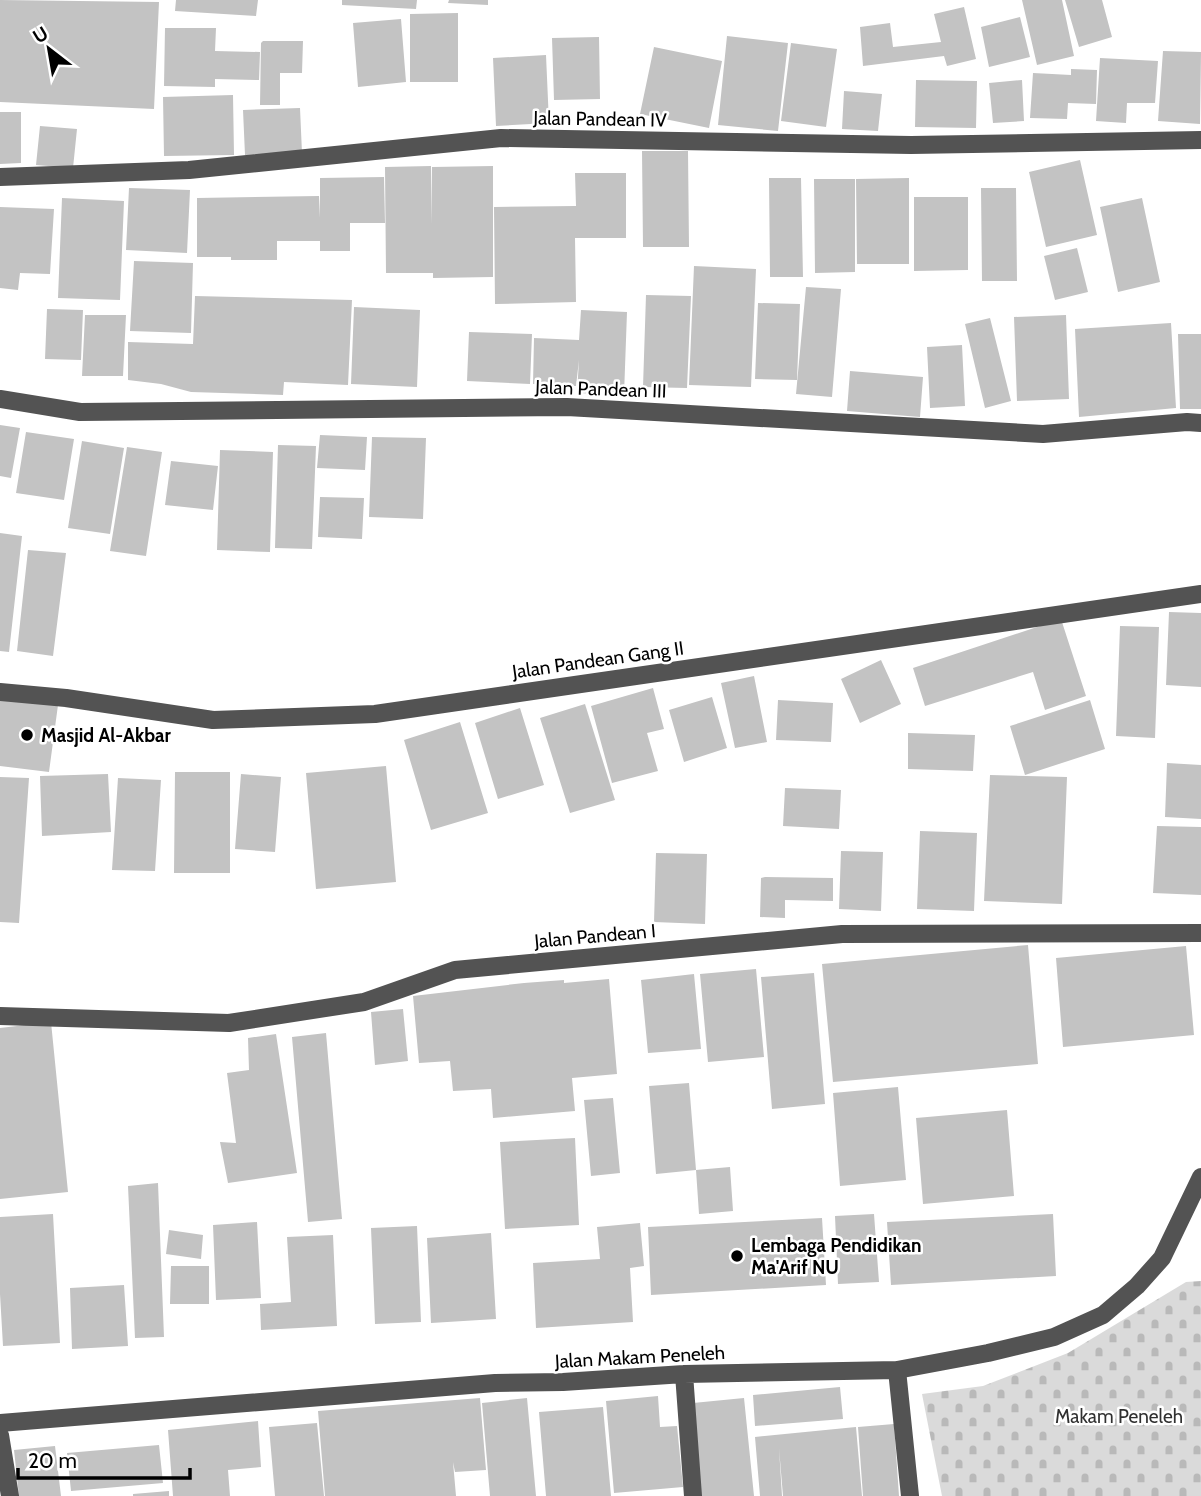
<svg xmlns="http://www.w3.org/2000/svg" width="1201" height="1496" viewBox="0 0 1201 1496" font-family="Cabin,sans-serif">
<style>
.cemetery{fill:url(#cemetery-stones)}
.building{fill:#c3c3c3}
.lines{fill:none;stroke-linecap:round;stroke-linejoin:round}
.minor{stroke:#535353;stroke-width:18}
.poi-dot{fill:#000;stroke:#fff;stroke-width:2.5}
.labels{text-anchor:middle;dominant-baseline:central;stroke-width:5;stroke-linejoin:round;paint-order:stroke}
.street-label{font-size:19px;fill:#000;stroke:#fff}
.poi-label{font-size:19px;font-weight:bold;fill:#000;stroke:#fff;text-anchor:start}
.park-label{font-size:19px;fill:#313131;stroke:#fff}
</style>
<defs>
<pattern id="cemetery-stones" width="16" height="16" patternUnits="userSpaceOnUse" patternTransform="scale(1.75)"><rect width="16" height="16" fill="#dadada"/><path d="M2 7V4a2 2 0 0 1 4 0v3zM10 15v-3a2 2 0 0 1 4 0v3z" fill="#b9b9b9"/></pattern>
</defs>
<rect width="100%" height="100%" fill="#fff"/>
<path class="cemetery" d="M1201,1281V1496H942L922,1394L983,1386L1068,1353L1186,1282Z"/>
<path class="building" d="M0,0L159,2L154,109L0,102Z
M176,0H258L256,16L175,11Z
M342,0H417L416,9L342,5Z
M449,0H488V5L448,3Z
M1022,0H1062L1074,56L1037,65Z
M1065,0H1102L1112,37L1079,47Z
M964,7L976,59L947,66L944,56L863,66L860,27L890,23L893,47L941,42L934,14Z
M458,13V82H410V14Z
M1020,17L1030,57L989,67L981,27Z
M401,19L406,82L358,87L353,23Z
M165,28H216L215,51L260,52L259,80L215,79V87L164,86Z
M727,36L788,43L778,131L718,125Z
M599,37L600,99L554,100L552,38Z
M263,41H303L302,73H280V105H260L261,43Z
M791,43L837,49L826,127L781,121Z
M654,47L722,61L709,128L640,114Z
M1163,51L1201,52L1200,124L1158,121Z
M546,55L549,123L496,126L493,58Z
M1100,58L1158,61L1155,103H1127L1126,123L1096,121Z
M1071,69L1097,70L1096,104L1068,103L1067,119L1030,118L1033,73L1071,75Z
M916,80L977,81L976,128L915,127Z
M1022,80L1024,121L993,123L989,83Z
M844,91L882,94L878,131L842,129Z
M233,95L234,155L164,156L163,97Z
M300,108L302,153L245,155L243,110Z
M0,112H21V163L0,164Z
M40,126L77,129L73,168L36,165Z
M642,151H688L689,247H643Z
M1080,160L1097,235L1046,247L1029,172Z
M431,166L432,225V167L493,166V277L433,278V273H386L385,167Z
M575,173H626V238H575L576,302L495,304L494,207L576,206Z
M384,177L385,223H350V251H320V241H277V260H231V257H197V198L319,196L320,218V178Z
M769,178H801L803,277H770Z
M909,178V264H857L856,179Z
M814,179H855V272L815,273Z
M129,188L190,190L187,253L126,250Z
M981,188H1016L1017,281H982Z
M914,197H968V270L914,271Z
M62,198L124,201L120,300L58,298Z
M1142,198L1160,282L1118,292L1100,207Z
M0,207L54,209L50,274L20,273L18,290L0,288Z
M1077,248L1088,292L1055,300L1044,256Z
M134,261L193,263L191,333L130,331Z
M694,266L756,269L751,387L689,385Z
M806,287L841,289L832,397L796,394Z
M646,295L691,296L687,388L643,387Z
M195,296L352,300L348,385L284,382L283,395L191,392L161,384L128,380V342L193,344Z
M758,303L800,304L797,380L755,379Z
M354,307L420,310L417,387L351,384Z
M47,309L83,310L81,360L45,359Z
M581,310L627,312L624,395L577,393L579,360L576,386L533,384L534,338L579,340Z
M85,315H126L123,376H82Z
M1066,315L1069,399L1017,401L1014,317Z
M990,318L1011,401L985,408L965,324Z
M1171,323L1176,408L1079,417L1075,329Z
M469,332L532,334L530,384L467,381Z
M1178,334H1201V409H1180Z
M962,345L965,406L930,408L927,347Z
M850,371L923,377L920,417L847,411Z
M0,425L20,428L11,478L0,476Z
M26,432L74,439L64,500L16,493Z
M320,435L367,437L365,470L317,468Z
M372,437L426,438L423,519L369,517Z
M82,441L124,448L110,534L68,528Z
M278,445L316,446L312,549L275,548Z
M127,447L162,452L146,556L110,551Z
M220,450L273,452L270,552L217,550Z
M171,461L218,466L213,510L165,505Z
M320,497L364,498L362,539L318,537Z
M0,533L22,536L9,652L0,651Z
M28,550L66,553L53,656L17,651Z
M1169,612L1201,613V687L1166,685Z
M1061,619L1086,696L1045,710L1033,672L925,706L913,668Z
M1120,626L1159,627L1155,738L1116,736Z
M881,660L901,704L860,723L841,679Z
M754,676L767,742L735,748L721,683Z
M653,688L664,729L647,733L658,771L612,783L591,706Z
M712,697L727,748L684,762L669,710Z
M0,698L58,705L49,772L0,766Z
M778,700L833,703L831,742L776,740Z
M1090,700L1105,749L1025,775L1010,726Z
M585,704L615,800L570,813L540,718Z
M520,708L544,785L498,799L475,723Z
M460,722L488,813L431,830L404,740Z
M908,733L975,735L973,771L908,769Z
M1167,763L1201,765V819L1165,817Z
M386,766L396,882L316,889L306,773Z
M175,772H230V873H174Z
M108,774L111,832L42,836L40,776Z
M241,774L281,777L275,852L235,849Z
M990,775L1067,777L1062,904L984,901Z
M0,777L29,778L19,923L0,922Z
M118,778L161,780L155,871L112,870Z
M785,788L841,790L839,829L783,826Z
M1157,826L1201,827V895L1153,893Z
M920,831L977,833L974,911L917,909Z
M841,851L883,852L881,911L839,909Z
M656,853L707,854L705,924L654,922Z
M765,877L833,878V901L785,900V918L760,917L761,878Z
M1028,945L1038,1064L833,1082L822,964Z
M1186,946L1194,1035L1063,1047L1056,958Z
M756,969L764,1057L708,1062L700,974Z
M814,973L825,1104L772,1109L761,977Z
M694,974L701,1049L648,1053L641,980Z
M609,979L617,1074L572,1078L575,1111L493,1118L491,1089L453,1091L450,1061L419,1063L413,996L524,983L564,980V983Z
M403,1009L408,1061L375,1065L371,1012Z
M51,1022L68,1192L0,1199V1028Z
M326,1033L342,1219L308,1222L292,1037Z
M276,1034L297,1173L228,1183L220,1142L236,1143L227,1073L249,1070L248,1038Z
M689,1083L696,1170L656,1174L649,1086Z
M898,1087L906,1180L840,1186L833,1093Z
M613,1098L620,1173L591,1176L584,1100Z
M1007,1110L1014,1196L923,1204L916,1118Z
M575,1138L579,1225L505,1229L500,1142Z
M730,1167L733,1211L699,1214L696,1170Z
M158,1183L164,1337L135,1338L128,1186Z
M53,1214L60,1343L3,1346L0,1294V1217Z
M874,1214L879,1282L838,1284L835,1216Z
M1053,1214L1056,1276L891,1285L887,1222Z
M822,1218L826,1285L651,1295L648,1227Z
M257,1222L261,1298L216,1300L213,1225Z
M640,1223L644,1266L630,1268L633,1322L536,1328L533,1263L600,1259L597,1227Z
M417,1226L421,1322L375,1324L371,1228Z
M169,1230L203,1235L201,1259L166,1254Z
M491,1233L496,1319L431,1323L427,1238Z
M333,1235L337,1326L261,1330L260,1304L291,1302L287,1237Z
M171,1266H209V1304H170Z
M124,1285L128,1346L72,1349L70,1288Z
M840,1387L843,1419L755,1426L753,1395Z
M658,1396L660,1427L677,1426L683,1487L614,1493L606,1401Z
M480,1398L486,1470L455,1472L453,1462L456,1496H325L318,1411Z
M527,1398L536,1496H490L482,1403Z
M744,1398L754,1496H701L693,1403Z
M603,1407L611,1496H546L539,1412Z
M258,1421L261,1467L228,1470L230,1496H173L168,1430Z
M317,1423L324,1496H275L269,1427Z
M894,1424L899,1496H863L858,1427Z
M856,1427L862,1496H783L779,1448L782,1496H760L755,1437Z
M159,1445L163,1483L71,1491L67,1453Z
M55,1446L61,1496H19L14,1450Z
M169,1491V1496H133V1494Z"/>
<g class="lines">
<path class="minor" d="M0,177L189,170L501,138L911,145L1201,140
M0,399L80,412L567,407L1043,434L1187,422L1201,423
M0,692L66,698L213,720L375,714L1201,594
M0,1016L229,1023L364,1002L455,970L842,934L1201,933
M897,1370L910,1496
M684,1374L693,1496
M0,1423L495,1383L563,1382L684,1374L897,1370L988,1353L1054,1337L1103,1315L1137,1286L1162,1258L1201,1177
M0,1435L10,1496"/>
</g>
<g class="poi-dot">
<circle cx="27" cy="735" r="7"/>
<circle cx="737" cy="1256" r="7"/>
</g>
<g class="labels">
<g class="street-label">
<text transform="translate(600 119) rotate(1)">Jalan Pandean IV</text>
<text transform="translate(601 389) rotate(2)">Jalan Pandean III</text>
<text transform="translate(598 660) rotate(-8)">Jalan Pandean Gang II</text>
<text transform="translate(595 936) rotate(-5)">Jalan Pandean I</text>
<text transform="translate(640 1357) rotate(-3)">Jalan Makam Peneleh</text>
</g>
<g class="poi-label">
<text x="41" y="735">Masjid Al-Akbar</text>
<text x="751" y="1245">Lembaga Pendidikan<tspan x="751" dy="22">Ma'Arif NU</tspan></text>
</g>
<g class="park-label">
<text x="1119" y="1416">Makam Peneleh</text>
</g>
</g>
<g transform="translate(49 49) rotate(329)" stroke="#ffffff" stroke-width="5" paint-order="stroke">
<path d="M0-5L12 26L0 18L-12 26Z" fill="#000000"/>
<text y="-10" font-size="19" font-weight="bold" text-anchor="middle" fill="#000000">U</text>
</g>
<path d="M18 1468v10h172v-10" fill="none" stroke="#000000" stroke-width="3.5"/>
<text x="28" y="1468" font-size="21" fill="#000000" stroke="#ffffff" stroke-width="5" paint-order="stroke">20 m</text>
</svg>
